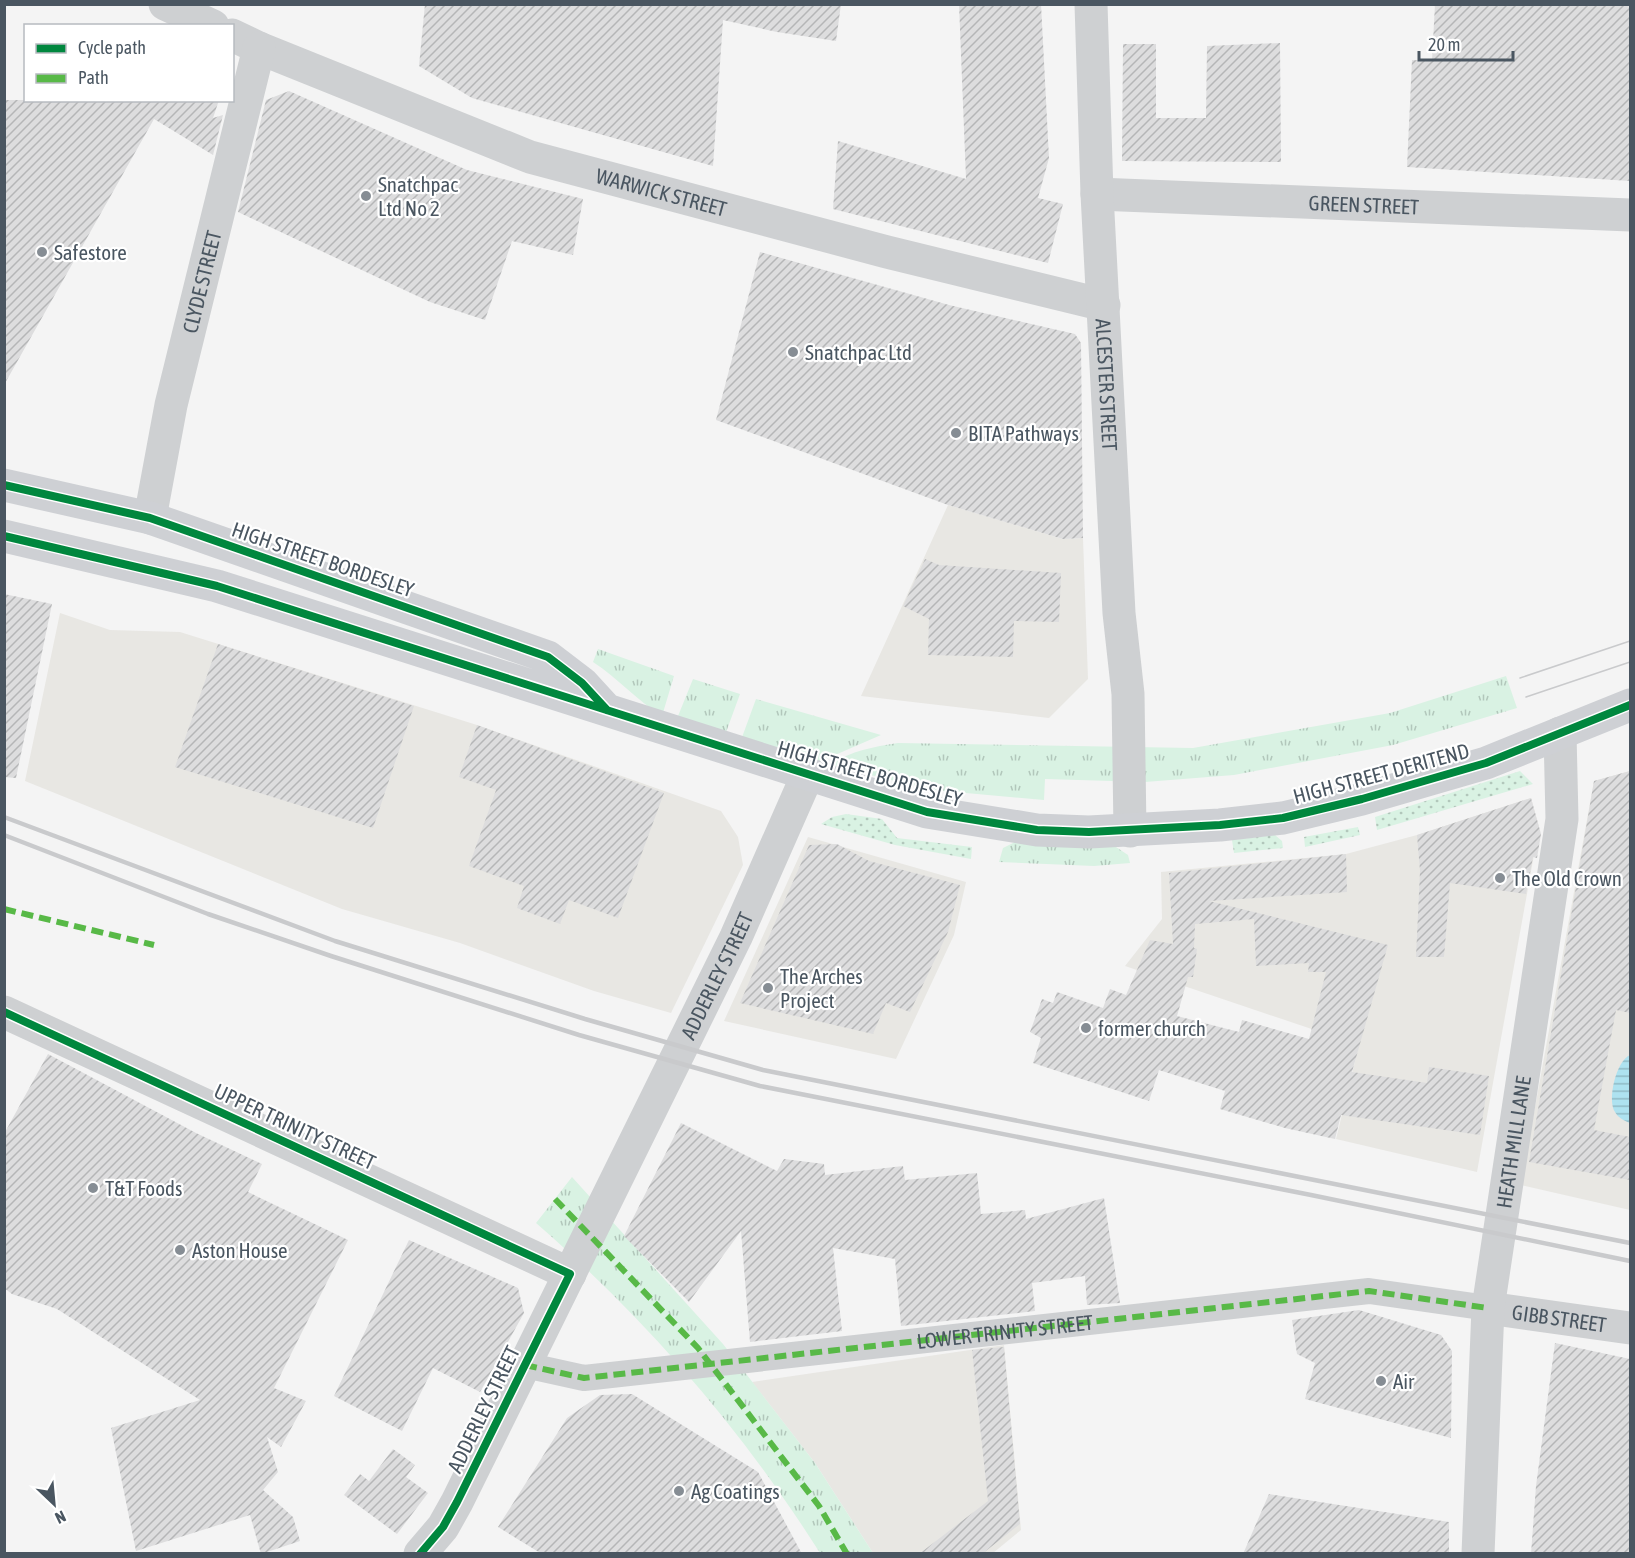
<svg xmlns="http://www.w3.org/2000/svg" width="1635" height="1558" viewBox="0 0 1635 1558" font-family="'Asap Condensed',sans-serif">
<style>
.commercial{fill:#e8e7e3}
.grass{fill:url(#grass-tufts)}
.park{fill:url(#park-dots)}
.water{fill:url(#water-rules)}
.building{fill:url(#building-hatch);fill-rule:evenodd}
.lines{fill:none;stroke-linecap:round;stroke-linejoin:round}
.pedestrian{stroke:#ced0d2;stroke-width:26}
.minor{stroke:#ced0d2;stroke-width:33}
.tertiary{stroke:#ced0d2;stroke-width:33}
.secondary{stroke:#ced0d4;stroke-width:33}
.tram{stroke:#c9cacc;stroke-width:1.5}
.rail{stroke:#c9cacc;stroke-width:4.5}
.quiet{stroke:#58b947;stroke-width:6;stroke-dasharray:12 6;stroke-linecap:butt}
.cycleway-casing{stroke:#fff;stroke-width:11}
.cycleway{stroke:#00873e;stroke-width:8}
.poi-dot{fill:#868d94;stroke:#fff;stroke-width:2}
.labels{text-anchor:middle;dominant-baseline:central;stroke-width:4.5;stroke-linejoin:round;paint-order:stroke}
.poi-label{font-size:21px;fill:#4a5661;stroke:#fff;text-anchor:start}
.street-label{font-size:21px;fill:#4a5661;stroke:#fff}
</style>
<defs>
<pattern id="grass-tufts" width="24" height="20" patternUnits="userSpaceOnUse" patternTransform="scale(1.5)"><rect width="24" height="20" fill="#d9f2e3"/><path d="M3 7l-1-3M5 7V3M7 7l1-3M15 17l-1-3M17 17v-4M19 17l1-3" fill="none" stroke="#b2c7bb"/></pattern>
<pattern id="park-dots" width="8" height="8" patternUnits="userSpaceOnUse" patternTransform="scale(1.5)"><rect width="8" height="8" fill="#d9f2e3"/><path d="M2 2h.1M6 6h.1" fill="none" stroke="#b2c7bb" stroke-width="1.8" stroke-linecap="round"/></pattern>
<pattern id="water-rules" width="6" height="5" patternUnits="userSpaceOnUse" patternTransform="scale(1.5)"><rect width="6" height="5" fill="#aee2f0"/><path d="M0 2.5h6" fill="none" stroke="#90bac6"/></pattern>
<pattern id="building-hatch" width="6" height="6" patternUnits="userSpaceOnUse" patternTransform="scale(1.5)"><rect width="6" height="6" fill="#ddddde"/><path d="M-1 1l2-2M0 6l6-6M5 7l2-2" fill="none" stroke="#b5b6b7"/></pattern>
</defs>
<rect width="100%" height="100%" fill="#f4f4f4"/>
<path class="commercial" d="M948,505L1063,539L1083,538L1088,679L1049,718L861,696Z
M60,613L110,630L180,632L477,725L721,811L738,837L743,865L671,1013L594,991L460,943L342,909L25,781Z
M1630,771V1210L1521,1185L1594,781Z
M1531,798L1539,827L1477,1172L1336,1139L1359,1045L1125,966L1162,919L1161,872L1346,854L1417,835Z
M808,837L966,882L954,935L896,1059L724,1021Z
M1004,1345L1021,1530L993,1553H873L815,1463L752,1382Z"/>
<path class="grass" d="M598,649L674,676L662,716C636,700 618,678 593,662Z
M1506,676L1517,708L1393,745L1234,775L1145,782L1045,779L1044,800L933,790L829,765C851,751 872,747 898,743L1193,748L1390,713Z
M693,679L740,694L725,735L676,721Z
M756,699L881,735L819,762L741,740Z
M1015,842L1116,847L1128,855L1130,863L1094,866L999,862L1003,848Z
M572,1177L723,1344L815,1463L873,1553H820C740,1427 648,1321 536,1223Z"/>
<path class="park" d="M1520,771L1533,784L1377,830L1375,817Z
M846,814L882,819L897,838L972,847L971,859L895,845L821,824L832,817Z
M1358,827L1360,835L1305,847L1304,837Z
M1275,835L1282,841L1283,848L1234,853L1232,840Z"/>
<path class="water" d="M1630,1055V1123C1625,1121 1618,1118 1615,1112C1607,1100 1616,1061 1630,1055Z"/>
<path class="building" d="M425,4H841L836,41L777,32L723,20L713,166L472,98L419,66Z
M959,4H1041L1049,158L1038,198L1063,204L1048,263L833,209L838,141L966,179Z
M1435,4H1630V181L1407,167L1412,60L1432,61Z
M1280,43L1281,162L1122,161L1123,44H1156V118H1206L1207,46Z
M289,91L467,170L583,199L573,255L512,241L485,320L430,302L238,212L266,100Z
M4,100H219L213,118L223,115L213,155L154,119L4,385Z
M760,252L949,305L1075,334L1081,343L1083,538L1063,539L948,505L716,420Z
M925,559L939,565L1061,573L1059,622L1014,621L1013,657L928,655L929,619L903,606Z
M4,594L52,604L16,778L4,777Z
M218,644L414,706L373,828L175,767Z
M477,725L664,793L618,918L569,900L560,924L517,908L524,886L469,866L496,790L459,777Z
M1630,771V1013L1616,1010L1594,1130L1630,1137V1180L1529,1162L1594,781Z
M1531,798L1541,834L1537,858L1533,857L1526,894L1450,883L1444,957H1416L1420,871L1417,835Z
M837,844L869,861L960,885L948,932L910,1012L886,1003L873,1034L740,1003L809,845Z
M1346,854L1347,892L1209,901L1388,945L1352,1072L1427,1083L1429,1067L1489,1076L1480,1135L1341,1115L1335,1139L1285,1128L1220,1109L1225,1091L1159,1070L1149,1101L1033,1063L1041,1038L1030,1032L1042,999L1053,1003L1057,992L1103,1008L1110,989L1126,995L1150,940L1173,944L1169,873ZM1254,919L1256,966L1309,963L1308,972H1326L1309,1039L1242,1020L1239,1032L1177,1016L1188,977H1193L1197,949L1194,948L1195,924Z
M48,1054L196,1133L262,1164L248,1192L348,1240L274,1388L306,1401L281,1447L267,1437L278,1472L263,1490L293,1517L300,1541L261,1554L250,1515L136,1551L111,1428L200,1400L57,1309L12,1294L4,1288V1134Z
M681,1123L777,1171L784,1159L824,1164L825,1175L903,1166L905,1180L977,1173L981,1214L1025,1210L1026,1219L1104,1198L1120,1303L1087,1305L1085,1276L1032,1283L1035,1311L901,1326L895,1259L833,1248L842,1331L750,1342L741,1231L689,1302L624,1236Z
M409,1240L518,1288L524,1313L480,1392L433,1368L402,1431L334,1396Z
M1359,1310L1441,1335L1452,1351L1451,1438L1305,1399L1315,1363L1297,1354L1292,1320Z
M1555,1343L1630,1359V1554H1531L1536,1486Z
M1004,1347L1020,1524L982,1554H919L988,1501L972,1350Z
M632,1394L758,1472L802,1554H542L498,1527L567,1418L600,1395Z
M393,1449L415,1465L406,1477L428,1493L397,1534L344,1495L360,1474L369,1481Z
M1269,1494L1449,1522V1554H1243Z"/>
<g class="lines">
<path class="pedestrian" id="s1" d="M525,1365L584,1378L1369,1291L1488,1308"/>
<g class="minor">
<path d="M165,4L213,26"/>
<path id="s2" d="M232,35L259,48L530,157L887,252L1104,305"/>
<path id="s3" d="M1097,194L1630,215"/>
<path id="s4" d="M150,518L171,405L259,48"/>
<path d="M4,1012L570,1274"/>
<path id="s5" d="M1488,1308L1630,1328"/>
<path id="s6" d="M420,1554L443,1527L457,1502L736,937L807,776"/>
</g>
<g class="tertiary">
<path id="s7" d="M1091,4L1097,194L1119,613L1128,694L1130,831"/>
<path id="s8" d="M1478,1554L1488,1308L1562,819L1560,733"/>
</g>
<path class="secondary" d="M4,485L150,518L548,657L582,683L604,707
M4,536L217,586L927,812L1037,830L1089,832L1220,825L1283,818L1362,799L1486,763L1630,705"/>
<path class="tram" d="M1520,678L1630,641
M1526,697L1630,662"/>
<path class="rail" d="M4,817L335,941L585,1019L763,1070L1630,1243
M4,835L208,914L331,956L579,1035L760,1086L1311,1195L1630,1261"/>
<path class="quiet" d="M4,909L154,945
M555,1199L698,1348L819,1506L847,1554
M525,1365L584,1378L1369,1291L1488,1308"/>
<g class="cycleway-casing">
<path id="cycleway" d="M4,485L150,518L548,657L582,683L607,710
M4,536L217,586L927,812L1037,830L1089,832L1220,825L1283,818L1362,799L1486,763L1630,705
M4,1012L570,1274L457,1502L443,1527L420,1554"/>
</g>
<use href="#cycleway" class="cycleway"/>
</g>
<g class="poi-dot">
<circle cx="366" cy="196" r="6"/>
<circle cx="42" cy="252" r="6"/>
<circle cx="793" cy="352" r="6"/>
<circle cx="956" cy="433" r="6"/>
<circle cx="1500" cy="878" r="6"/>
<circle cx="768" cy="988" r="6"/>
<circle cx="1086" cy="1028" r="6"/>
<circle cx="93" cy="1188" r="6"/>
<circle cx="180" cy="1250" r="6"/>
<circle cx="1381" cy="1381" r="6"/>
<circle cx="679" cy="1491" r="6"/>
</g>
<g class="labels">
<g class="poi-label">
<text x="378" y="184">Snatchpac<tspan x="378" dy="24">Ltd No 2</tspan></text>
<text x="54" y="252">Safestore</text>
<text x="805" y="352">Snatchpac Ltd</text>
<text x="968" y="433">BITA Pathways</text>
<text x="1512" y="878">The Old Crown</text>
<text x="780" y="976">The Arches<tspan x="780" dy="24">Project</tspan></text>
<text x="1098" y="1028">former church</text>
<text x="105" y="1188">T&amp;T Foods</text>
<text x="192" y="1250">Aston House</text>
<text x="1393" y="1381">Air</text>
<text x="691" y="1491">Ag Coatings</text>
</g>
<g class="street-label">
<text stroke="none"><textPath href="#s2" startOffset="458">WARWICK STREET</textPath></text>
<text stroke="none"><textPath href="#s3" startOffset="267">GREEN STREET</textPath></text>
<text stroke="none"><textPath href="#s4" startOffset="242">CLYDE STREET</textPath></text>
<text stroke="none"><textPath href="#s7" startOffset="381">ALCESTER STREET</textPath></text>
<text transform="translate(323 559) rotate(19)">HIGH STREET BORDESLEY</text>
<text transform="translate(870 773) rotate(16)">HIGH STREET BORDESLEY</text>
<text transform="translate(1381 773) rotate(-15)">HIGH STREET DERITEND</text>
<text stroke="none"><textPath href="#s6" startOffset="651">ADDERLEY STREET</textPath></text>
<text transform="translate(295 1126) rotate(25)">UPPER TRINITY STREET</text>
<text stroke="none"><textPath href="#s8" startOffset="414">HEATH MILL LANE</textPath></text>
<text stroke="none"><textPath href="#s5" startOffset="72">GIBB STREET</textPath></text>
<text stroke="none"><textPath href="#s1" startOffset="484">LOWER TRINITY STREET</textPath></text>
<text transform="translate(483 1409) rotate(-64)">ADDERLEY STREET</text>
</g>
</g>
<rect width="1635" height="1558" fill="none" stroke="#4a5661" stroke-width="12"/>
<rect x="24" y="24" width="210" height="78" fill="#ffffff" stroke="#b7bbc0" stroke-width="1.5"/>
<rect x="36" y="44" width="30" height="9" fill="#00873e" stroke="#b7bbc0" stroke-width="1.5"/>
<text x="78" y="54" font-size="18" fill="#4a5661">Cycle path</text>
<rect x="36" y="74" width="30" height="9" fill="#58b947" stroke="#b7bbc0" stroke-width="1.5"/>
<text x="78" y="84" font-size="18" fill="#4a5661">Path</text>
<g transform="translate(54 1504) rotate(154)" stroke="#ffffff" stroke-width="4.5" paint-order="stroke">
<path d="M0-4.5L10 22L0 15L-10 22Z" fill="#4a5661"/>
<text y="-9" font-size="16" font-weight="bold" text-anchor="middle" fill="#4a5661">N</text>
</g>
<path d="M1419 51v9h94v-9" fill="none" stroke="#4a5661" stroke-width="3"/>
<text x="1428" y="51" font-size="18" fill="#4a5661" stroke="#ffffff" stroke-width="4.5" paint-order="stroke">20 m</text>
</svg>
